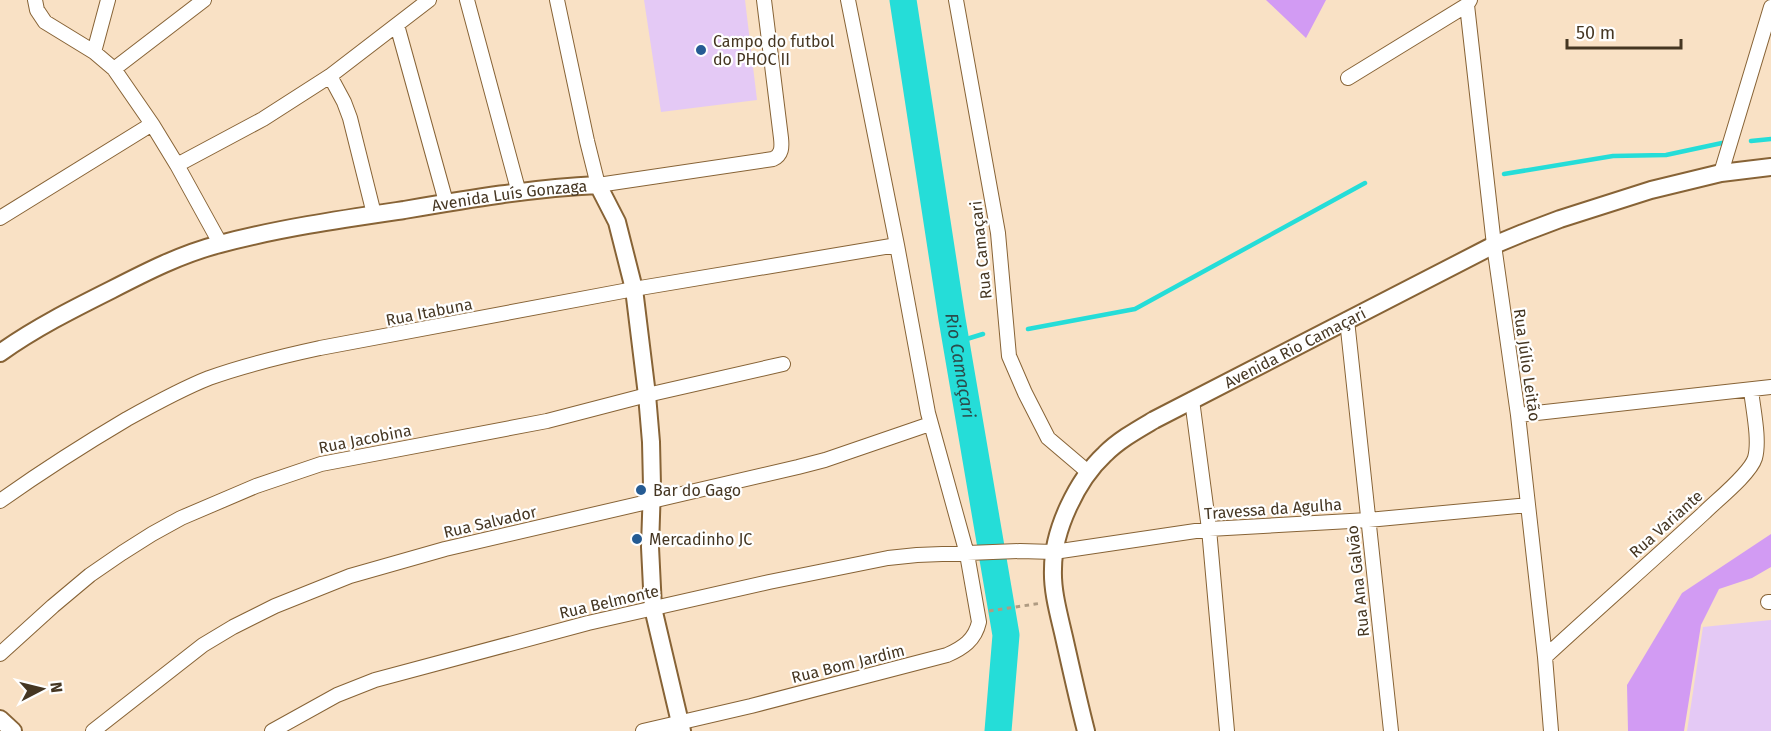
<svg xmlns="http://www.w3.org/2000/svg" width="1771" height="731" viewBox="0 0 1771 731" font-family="'Fira Sans',sans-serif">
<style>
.green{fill:#e4c9f5}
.forest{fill:#d29bf3}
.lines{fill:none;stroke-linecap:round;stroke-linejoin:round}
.stream{stroke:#25ddd8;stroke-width:4.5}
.river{stroke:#25ddd8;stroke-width:27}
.minor-casing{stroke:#876336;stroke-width:16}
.tertiary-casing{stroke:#876336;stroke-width:20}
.path{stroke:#af9b82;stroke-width:3;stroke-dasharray:4.5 4.5;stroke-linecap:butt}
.minor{stroke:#fff;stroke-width:14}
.tertiary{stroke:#fff;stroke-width:16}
.poi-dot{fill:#255b93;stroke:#fff;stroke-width:2}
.labels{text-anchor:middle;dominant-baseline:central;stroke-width:4.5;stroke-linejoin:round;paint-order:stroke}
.poi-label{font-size:16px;fill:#453622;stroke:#fff;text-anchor:start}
.street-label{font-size:16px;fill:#453622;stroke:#fff}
.water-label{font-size:18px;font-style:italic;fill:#2b4c4b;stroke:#fff}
</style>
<rect width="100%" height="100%" fill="#f9e1c5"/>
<path class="green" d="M644,0H745L757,100L661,112Z
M1771,620V731H1687L1703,627Z"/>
<path class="forest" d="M1266,0H1326L1306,38Z
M1771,534V567L1752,578L1719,589L1701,625L1684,731H1628L1627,685L1682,593Z"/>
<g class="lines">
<path class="stream" d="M1751,141L1771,139
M1504,174L1613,156L1666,155L1722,143
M1028,329L1135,309L1365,183
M957,342L983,334"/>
<path class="river" id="s1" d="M903,0L952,319L1006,635L998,731"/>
<g class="minor-casing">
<path id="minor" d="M35,0L37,10L45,22L94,52L114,69L152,124L177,165L220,243
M467,0L519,193
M557,0L587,141L598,185L773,159C782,155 782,147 781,138L764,0
M956,0L998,233L1009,356L1025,393L1048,438L1088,472
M1467,5L1494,245L1518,415L1545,657L1551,731
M397,25L446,202
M94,52L108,0
M114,69L204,0
M330,76L344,102L350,118L374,214
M1348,78L1467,5L1470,0
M177,165L263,119L330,76L429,0
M1721,173L1771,7
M0,218L152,124
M1347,320L1391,731
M1192,400L1209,529L1227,731
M1518,415L1771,387
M0,501C41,472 83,445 127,419C154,404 181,389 209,378C245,365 283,356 320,348L634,289L897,245
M1768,602H1771
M0,654L53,606L90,575L122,553L152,534L181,518L256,486L321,464L547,421L647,395L783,364
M1545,657C1598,608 1652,561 1705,512C1717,500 1750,474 1755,458C1760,440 1753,409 1751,390
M93,731L203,645L233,627L275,606L350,576L445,549L798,467L825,460L930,424
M272,731L337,695L375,680L588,623L769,582L888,558L917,555L1020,551L1054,552L1209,529L1368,520L1528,505
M643,731L751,706L947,655C963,648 975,640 979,622L967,554L928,413L897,245L848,0"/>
</g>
<g class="tertiary-casing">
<g id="tertiary">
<path id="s2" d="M0,353C35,328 73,309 111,290C146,272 181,254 220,244C280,228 343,219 404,210C468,199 533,188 598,185L617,222L634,289L647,395L651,442L652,486L650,547L653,608L682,731"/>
<path d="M0,719L13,731"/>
<path id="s3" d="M1086,731C1078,700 1071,668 1064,637C1059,615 1052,591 1053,569C1053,530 1077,480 1105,454C1119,440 1137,430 1154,420L1494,245L1523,233L1560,219L1651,190L1721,173L1771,167"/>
</g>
</g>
<path class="path" d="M989,611L1042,603"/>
<use href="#minor" class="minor"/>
<use href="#tertiary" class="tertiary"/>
</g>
<g class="poi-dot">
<circle cx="701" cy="50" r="6"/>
<circle cx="641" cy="490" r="6"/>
<circle cx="637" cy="539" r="6"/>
</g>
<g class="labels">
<g class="poi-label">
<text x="713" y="41">Campo do futbol<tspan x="713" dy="18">do PHOC II</tspan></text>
<text x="653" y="490">Bar do Gago</text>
<text x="649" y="539">Mercadinho JC</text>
</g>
<g class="street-label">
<text stroke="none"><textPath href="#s2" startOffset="540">Avenida Luís Gonzaga</textPath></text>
<text transform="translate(981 250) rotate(-96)">Rua Camaçari</text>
<text transform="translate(429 312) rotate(-11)">Rua Itabuna</text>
<text stroke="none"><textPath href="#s3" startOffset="513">Avenida Rio Camaçari</textPath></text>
<text transform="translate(1527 365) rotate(82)">Rua Júlio Leitão</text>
<text transform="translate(365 439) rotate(-11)">Rua Jacobina</text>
<text transform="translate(1273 509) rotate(-4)">Travessa da Agulha</text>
<text transform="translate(490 522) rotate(-13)">Rua Salvador</text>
<text transform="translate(1666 524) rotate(-42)">Rua Variante</text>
<text transform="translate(1358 581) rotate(-96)">Rua Ana Galvão</text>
<text transform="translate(609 602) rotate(-13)">Rua Belmonte</text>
<text transform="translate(848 664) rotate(-14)">Rua Bom Jardim</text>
</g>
<g class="water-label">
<text stroke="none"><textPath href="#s1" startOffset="370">Rio Camaçari</textPath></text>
</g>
</g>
<g transform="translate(42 689) rotate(83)" stroke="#ffffff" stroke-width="4.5" paint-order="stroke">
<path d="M0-4.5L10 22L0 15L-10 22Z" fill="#453622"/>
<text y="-9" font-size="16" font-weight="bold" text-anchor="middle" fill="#453622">N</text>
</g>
<path d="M1567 39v9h114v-9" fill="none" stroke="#453622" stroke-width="3"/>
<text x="1576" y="39" font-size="18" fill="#453622" stroke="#ffffff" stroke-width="4.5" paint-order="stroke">50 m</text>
</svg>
